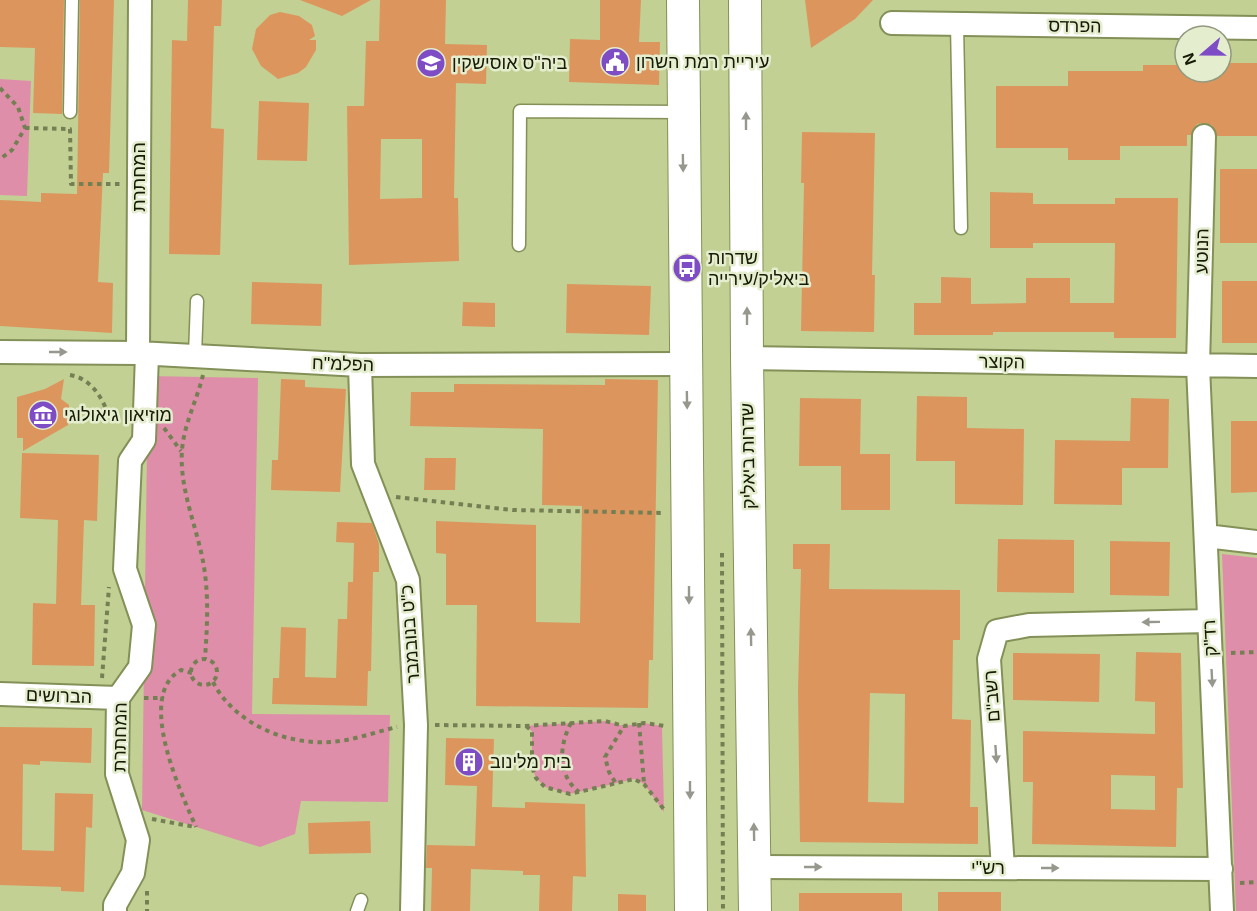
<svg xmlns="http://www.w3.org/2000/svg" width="1257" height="911" viewBox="0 0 1257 911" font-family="Arial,'Noto Sans Hebrew',sans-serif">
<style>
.green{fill:#df8ea9}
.building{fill:#dc965d;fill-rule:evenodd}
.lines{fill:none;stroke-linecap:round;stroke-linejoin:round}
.lane-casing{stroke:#839057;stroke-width:15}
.street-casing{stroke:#839057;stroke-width:26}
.secondary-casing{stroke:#839057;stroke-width:34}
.path{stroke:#757f54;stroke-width:4;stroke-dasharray:4.5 4.5;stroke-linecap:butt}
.lane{stroke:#fff;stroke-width:12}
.street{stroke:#fff;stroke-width:22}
.secondary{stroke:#fff;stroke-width:32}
.oneway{fill:#96988e}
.labels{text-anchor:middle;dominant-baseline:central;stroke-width:5;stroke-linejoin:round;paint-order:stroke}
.street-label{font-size:18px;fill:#151a04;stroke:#e5edcf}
.poi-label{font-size:18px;fill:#151a04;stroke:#e5edcf;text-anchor:start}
</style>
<rect width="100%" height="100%" fill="#c2d094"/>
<path class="green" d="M0,79L31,81L27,196L0,195Z
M148,376L258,378L252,714L390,715L388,802L301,801L295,834L260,847L142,810Z
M1222,554L1257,558V911H1236Z
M605,721L624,726L644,723L662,726L664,812L644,784L634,779L570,794L545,787L536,778L532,767V731L524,726Z"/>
<path class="building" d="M0,0H64L62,114L33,113L35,48L0,47Z
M80,0H114L109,173H103L98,282L113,283L112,333L0,326V200L41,202V193L77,194Z
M188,0H222L221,26H214L211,128L224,129L220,255L169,254L172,40L187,41Z
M300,0H371L342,16Z
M380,0H446L445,44L487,45L486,84L456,83L454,198H458L459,261L349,265L347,106H364L366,41H379ZM381,139H422V198L380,199Z
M600,0H641L639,42H660L659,85L569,82L570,39L600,40Z
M805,0H873L855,19L811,48Z
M280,12L299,16L312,25L315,36L309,40H316V50L306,67L298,73L278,79L261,66L252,49L256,29L270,15Z
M1221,63H1257V136H1217L1212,125L1204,123L1197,124L1191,135H1187V146H1120V160H1068V148H996V86H1068V71H1143V65H1185V72H1221Z
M259,101L309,103L307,161L257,160Z
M802,132L875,133L872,275H875L874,332L801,331L804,183H801Z
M1220,169H1257V243H1220Z
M990,192L1033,193V204H1115V198H1178L1176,338H1114V332H993V335H914V303H941V277L971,278V304L1026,303V278H1070V303H1114L1115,243H1033V248H990Z
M1222,281H1257V343H1222Z
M252,282L322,284L321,326L251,324Z
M567,284L651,286L649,335L566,333Z
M463,302L495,303V327L462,326Z
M64,379L61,399L69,405L68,425L23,451V438H17V397L45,389Z
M281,379L305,380V387L346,389L340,492L271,490L272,460H278Z
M605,379L658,380L653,660H649L648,708L476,706L477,605H446V554L436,553V521L536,525V622L580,623L582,506L542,505L543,429L410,426L411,392H454V384L605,385Z
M917,396L967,397V428L1024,429L1023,505L955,504V461H916Z
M800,398L861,399L860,454H890V510H841V466H799Z
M1131,398L1169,399L1168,468H1122V505L1054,504L1055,440L1130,441Z
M1231,421H1257V492L1231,493Z
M22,453L99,455L97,521L84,520L81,605H95L94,666L32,665L33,603L56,604L58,520L20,518Z
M425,458H456L455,490H424Z
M337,522L372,523L379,544V572H373L371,671H368L367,706L272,704L273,678H279L281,627L306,628L305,677L336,678L338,619H347L348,582H353L354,543L336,542Z
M998,539L1074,540V593L997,592Z
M1110,541L1170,542L1169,596L1110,595Z
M793,544H830L829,589L960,590V640H953L952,719L971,720L970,807H978V844L800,842L798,692L801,569H793ZM870,693L905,694L904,803L868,802Z
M1136,652L1181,653L1183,788H1177L1176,847L1032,844L1033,782H1023V731L1155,734V702L1135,701ZM1111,775L1155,776V810L1111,809Z
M1013,653L1100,654L1099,702L1013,700Z
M0,727L92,728L91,763L40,761V765L23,764L22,850L54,851L55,793L93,794L92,828L86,827L84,892L61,891V887L0,885Z
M446,738L494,739L492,807L525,808V802L585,804L586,877L573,876L572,911H539L540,875H523V871L471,869L470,911H431L432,868H426L427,845L475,846L477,786L445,785Z
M370,821L371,853L309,854L308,823Z
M938,892H1001V911H938Z
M799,893H902V911H799Z
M618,894L646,895V911H618Z"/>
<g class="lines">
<g class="lane-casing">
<path id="lane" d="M957,24L961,228
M70,112L72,0
M519,245L520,111L682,112
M195,355L197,301
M357,911L361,900"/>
</g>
<g class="street-casing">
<path id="street" d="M892,23L1257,28
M1204,136L1198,366L1222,911
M0,352L138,353L360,365L687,364
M138,353L140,0
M747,358L1257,366
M360,365L363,464L408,580L416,725L412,911
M1206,536L1257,542
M0,694L118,698
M754,867L1221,869
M1003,868L989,659L997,631L1029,625L1209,621
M115,911V905L133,873L138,840L117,774L118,698L140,667L144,625L125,569L130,461L144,440L147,354"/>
</g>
<g class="secondary-casing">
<path id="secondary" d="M683,0L691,911
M745,0L747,358L755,911"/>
</g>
<path class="path" d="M0,88L18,107L25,128L12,150L0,159
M25,128L70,129L71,184H120
M70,375C89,378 100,394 107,411
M203,375C197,400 184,424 182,450C179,490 198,529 204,567C209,598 207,628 205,659
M164,428L181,451
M396,497L513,510L664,513
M722,553L723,911
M1231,653L1257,652
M191 672a13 13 0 1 1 26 0a13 13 0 1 1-26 0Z
M192,673L181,670C135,695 181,793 196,827
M102,678L109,587
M213,682C234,723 285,745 330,742C352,741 375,732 397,727
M144,698H164
M571,723C559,745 557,775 579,792
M639,723L644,783
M435,725L524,726L605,721L624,726L644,723L665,726
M526,726L532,731V767L536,778L545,787L570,794L634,779L644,784L666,812
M615,782L609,772L605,757L624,726
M152,819L195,827
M1240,883L1257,882
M147,891V911"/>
<use href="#lane" class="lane"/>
<use href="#street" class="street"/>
<use href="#secondary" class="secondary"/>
</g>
<defs><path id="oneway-solid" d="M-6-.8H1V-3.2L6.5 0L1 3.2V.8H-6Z" transform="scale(1.5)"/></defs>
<g class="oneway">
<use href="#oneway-solid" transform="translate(746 121) rotate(-90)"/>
<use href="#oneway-solid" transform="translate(683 163) rotate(89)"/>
<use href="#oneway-solid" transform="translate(747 316) rotate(-90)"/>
<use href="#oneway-solid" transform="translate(58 352)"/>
<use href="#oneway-solid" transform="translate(687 400) rotate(89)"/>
<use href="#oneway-solid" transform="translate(689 595) rotate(90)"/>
<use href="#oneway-solid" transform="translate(1151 622) rotate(179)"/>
<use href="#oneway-solid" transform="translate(751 637) rotate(-91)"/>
<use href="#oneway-solid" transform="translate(1212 678) rotate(87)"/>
<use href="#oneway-solid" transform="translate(996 754) rotate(86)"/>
<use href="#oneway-solid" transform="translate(690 790) rotate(90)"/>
<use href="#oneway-solid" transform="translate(754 832) rotate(-91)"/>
<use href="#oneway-solid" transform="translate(813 867)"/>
<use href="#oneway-solid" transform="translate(1050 868)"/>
</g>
<defs>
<g id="civic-disc" transform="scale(1.5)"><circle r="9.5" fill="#7e4dc5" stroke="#e5edcf"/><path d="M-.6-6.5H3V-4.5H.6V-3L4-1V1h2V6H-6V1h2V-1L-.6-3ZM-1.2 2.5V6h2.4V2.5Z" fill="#fff"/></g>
<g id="school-disc" transform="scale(1.5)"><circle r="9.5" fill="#7e4dc5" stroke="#e5edcf"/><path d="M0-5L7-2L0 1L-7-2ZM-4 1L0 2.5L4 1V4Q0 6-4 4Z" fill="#fff"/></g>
<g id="bus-disc" transform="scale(1.5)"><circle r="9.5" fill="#7e4dc5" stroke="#e5edcf"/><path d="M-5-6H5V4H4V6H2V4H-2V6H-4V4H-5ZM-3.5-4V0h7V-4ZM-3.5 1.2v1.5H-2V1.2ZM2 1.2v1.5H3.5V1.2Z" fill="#fff"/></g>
<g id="museum-disc" transform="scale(1.5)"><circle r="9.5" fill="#7e4dc5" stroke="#e5edcf"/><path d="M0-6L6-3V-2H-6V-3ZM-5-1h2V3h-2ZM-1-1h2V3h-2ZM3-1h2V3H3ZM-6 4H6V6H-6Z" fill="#fff"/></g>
<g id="building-disc" transform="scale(1.5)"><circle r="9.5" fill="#7e4dc5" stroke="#e5edcf"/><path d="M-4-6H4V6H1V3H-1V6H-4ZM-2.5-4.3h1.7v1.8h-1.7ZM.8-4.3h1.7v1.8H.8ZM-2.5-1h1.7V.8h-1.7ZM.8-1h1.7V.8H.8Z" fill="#fff"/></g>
</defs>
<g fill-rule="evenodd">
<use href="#civic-disc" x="615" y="62"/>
<use href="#school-disc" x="431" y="63"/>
<use href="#bus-disc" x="687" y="268"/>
<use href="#museum-disc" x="43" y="415"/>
<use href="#building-disc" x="469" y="762"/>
</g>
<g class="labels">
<g class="street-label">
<text transform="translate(1075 26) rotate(1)">הפרדס</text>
<text transform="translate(139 177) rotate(-90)">המחתרת</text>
<text transform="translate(1202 251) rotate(-89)">הנוטע</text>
<text transform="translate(1002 362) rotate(1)">הקוצר</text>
<text transform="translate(343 364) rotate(2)">הפלמ"ח</text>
<text transform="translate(748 456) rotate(-91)">שדרות ביאליק</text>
<text transform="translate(410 634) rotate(-94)">כ"ט בנובמבר</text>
<text transform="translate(1210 638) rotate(-93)">רד"ק</text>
<text transform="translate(59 696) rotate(2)">הברושים</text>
<text transform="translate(992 696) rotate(-94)">רשב"ם</text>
<text transform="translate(120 737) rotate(-89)">המחתרת</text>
<text x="988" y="868">רש"י</text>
</g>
<g class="poi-label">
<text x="636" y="62">עיריית רמת השרון</text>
<text x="452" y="63">ביה"ס אוסישקין</text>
<text x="708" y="258">שדרות<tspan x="708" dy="21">ביאליק/עירייה</tspan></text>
<text x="64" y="415">מוזיאון גיאולוגי</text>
<text x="490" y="762">בית מלינוב</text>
</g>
</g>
<g transform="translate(1203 54) rotate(250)"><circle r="28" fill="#e5edcf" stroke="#92997e" stroke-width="1.5"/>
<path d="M0-4.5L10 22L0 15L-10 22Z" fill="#7e4dc5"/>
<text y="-9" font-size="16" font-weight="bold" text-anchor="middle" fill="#151a04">N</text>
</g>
</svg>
